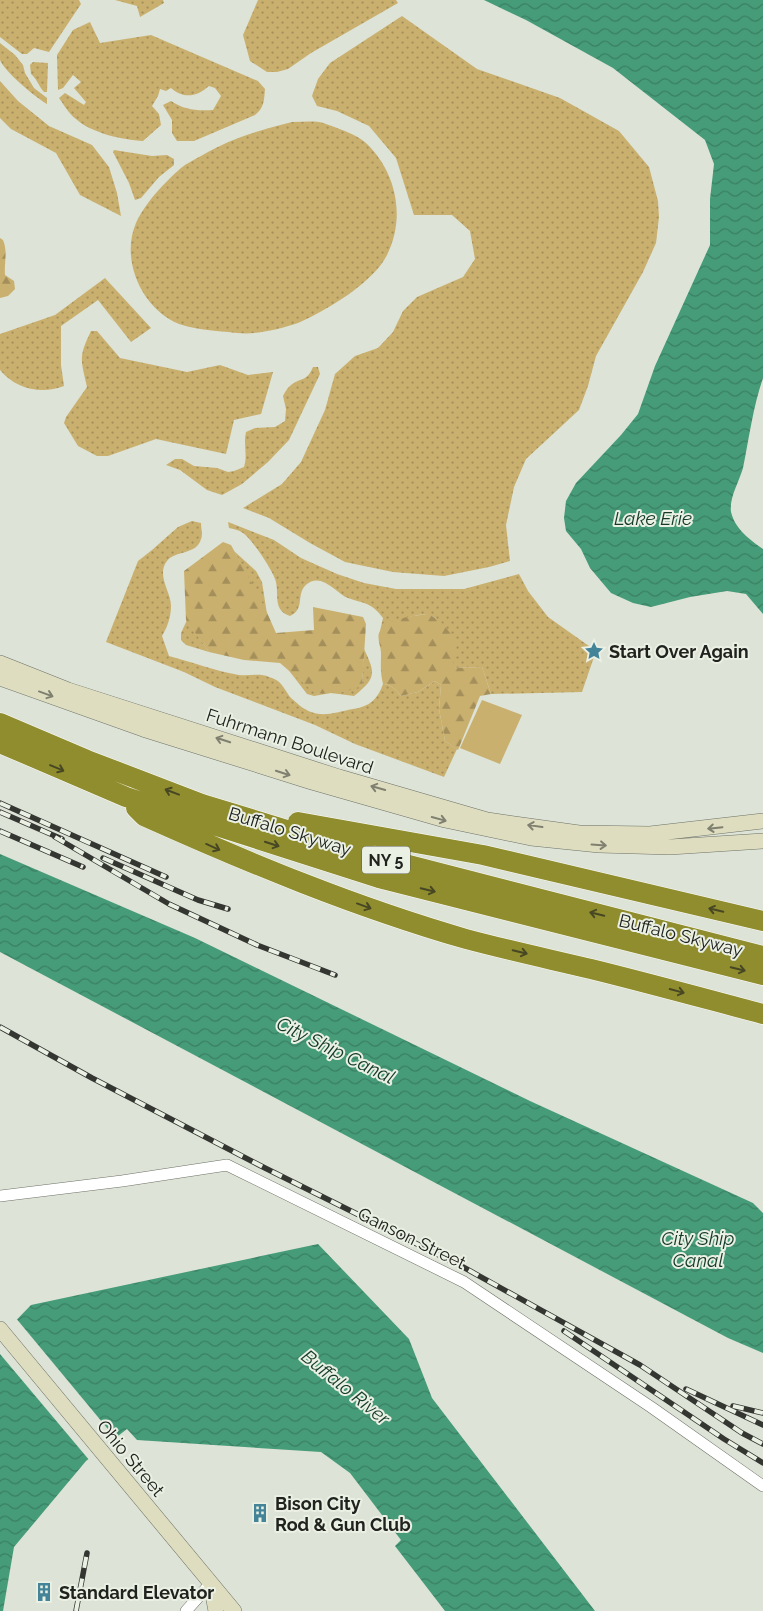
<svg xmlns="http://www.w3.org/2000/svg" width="763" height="1611" viewBox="0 0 763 1611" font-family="Raleway,sans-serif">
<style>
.grass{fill:url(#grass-dots)}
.forest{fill:url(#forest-firs)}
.garden{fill:#cab06f}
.water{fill:url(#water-waves)}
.pier{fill:#dde3d6}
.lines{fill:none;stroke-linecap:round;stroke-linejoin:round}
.street-casing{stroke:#6d7267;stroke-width:12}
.secondary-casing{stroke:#6d7267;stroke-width:16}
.highway-casing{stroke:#fff;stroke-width:21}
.street{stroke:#fff;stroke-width:11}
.secondary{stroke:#deddc0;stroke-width:15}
.highway{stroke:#908d2e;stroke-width:20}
.rail-casing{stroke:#343631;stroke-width:5.5}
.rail{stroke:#eaf0e3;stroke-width:4;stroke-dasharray:11;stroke-linecap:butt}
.oneway{stroke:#7f806f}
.oneway2{stroke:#474724}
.labels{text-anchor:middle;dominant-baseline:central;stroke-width:4;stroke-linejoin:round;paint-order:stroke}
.shield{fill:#eaf0e3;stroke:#5d6059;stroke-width:1}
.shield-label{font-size:16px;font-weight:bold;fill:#20221e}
.poi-label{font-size:18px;font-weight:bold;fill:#20221e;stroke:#eaf0e3;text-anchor:start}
.street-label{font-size:18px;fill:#20221e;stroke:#eaf0e3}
.water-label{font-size:19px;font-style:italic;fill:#143a2a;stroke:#eaf0e3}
</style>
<defs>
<pattern id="grass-dots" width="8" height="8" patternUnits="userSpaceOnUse" patternTransform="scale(1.25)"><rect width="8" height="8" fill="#cab06f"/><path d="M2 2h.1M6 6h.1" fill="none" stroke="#a48f5b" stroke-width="1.8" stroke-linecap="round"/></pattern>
<pattern id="forest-firs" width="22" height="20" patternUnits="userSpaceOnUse" patternTransform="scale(1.25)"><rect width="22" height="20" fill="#cab06f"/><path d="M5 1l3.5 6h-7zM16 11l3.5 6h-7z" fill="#a48f5b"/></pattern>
<pattern id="water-waves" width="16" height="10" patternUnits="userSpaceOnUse" patternTransform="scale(1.25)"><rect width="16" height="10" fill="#469c79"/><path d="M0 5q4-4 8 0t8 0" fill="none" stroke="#3a7f63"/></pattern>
</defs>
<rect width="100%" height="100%" fill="#dde3d6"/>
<path class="grass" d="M0,0H79L81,4L49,52L34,48L27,54H22L0,37Z
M115,0H163L164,3L140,17L137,6Z
M258,0H396L398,3L311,53L288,69L277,72H267L250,61L243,35Z
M402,16L477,69L560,98L619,131L649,167L658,201L659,217L656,243L643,272L596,356L588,386L579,410L526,459L514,487L506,525L510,561L489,567L444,576L393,572L345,562L310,543L269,518L243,508L282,484L301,462L325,410L335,374L355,356L378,348L393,332L403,311L417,297L463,277L475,259L470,231L452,215H414L396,158L369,126L337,111L317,106L312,96L318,79L330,63Z
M90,22L100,43L151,35L258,81L265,89C264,101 264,108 255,115L194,141H177L172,133V120L163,105L171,101C185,110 196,111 213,110L221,96L215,88L209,86C197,97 183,99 171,88L166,91L160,89L158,96L152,106L159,114L161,125L143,141C123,140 91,133 76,119C69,114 64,105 59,98L65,93L84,105L86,102L74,88L81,82L73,75L63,88L58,90L57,55L73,30Z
M0,43L15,55L23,65L25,73L34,88L47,98V104C35,97 4,71 0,60C0,55 0,48 0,43Z
M33,62L48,63L47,92H44C38,85 37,79 31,74L30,65Z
M0,81L18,101L49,126L92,145L109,167L117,193L121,216L80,195L56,153L11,129L0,118Z
M292,122C301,122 310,121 319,122C325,123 331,126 337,128C347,132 359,136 367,144C396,172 406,217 387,255C374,282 326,311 298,323C287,327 266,332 254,333C246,334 236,333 228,332C213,331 194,329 179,324C142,309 120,260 136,223C145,203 165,182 181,168C187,163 194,160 201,156C229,139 260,130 292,122Z
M114,150L152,156L167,155L174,159V165L159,177L141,198L135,200L129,183L113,152Z
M105,278L151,328L131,342L98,300L61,326V365L64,386C41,395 16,389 0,370V334L55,315Z
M91,331H97L120,358L187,372L220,365L248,375L273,372L261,414L234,420L226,454L156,439L108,456H97L78,446L64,423L66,417L87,387C81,359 78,358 91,331Z
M313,367H318L320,374L289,440L268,462L242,484L222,495L207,490L180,470L166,465L175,459H182L194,466L217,468L228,472L234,471L244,467C248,455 243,444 246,432L255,428L275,427L285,421L286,409L283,396C285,392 287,388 291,385C301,377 307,382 313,367Z
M192,521L201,523C201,528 203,535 201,539C197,555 175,550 167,561C156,575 171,592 171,606C171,617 167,628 162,636L169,656C192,662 215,671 239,675C250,676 260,673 269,677C280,680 282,685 288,694C290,698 295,701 299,705C318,720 332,713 353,709C369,707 378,699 383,684C391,684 396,690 401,696L418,692L435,681L441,685L439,709L445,741L457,749L444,777L355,744L315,725L215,687L184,672L106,642L138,561L152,550L178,527Z
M228,522L274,540L301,558L337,574L364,583L396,589H464L519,574L528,591L548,617L596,651L582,692L491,694L482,667L453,668C452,658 450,650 447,641C439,615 431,609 404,619C395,622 387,624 380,631L383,618C371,602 365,604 348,598C337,594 322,572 307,584C295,593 306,609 290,616C273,610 279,597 276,582C274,572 252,539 243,533C239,530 233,529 229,528Z
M234,551L256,571L262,582L267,614Z
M187,620L209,652L186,645L181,640V633Z
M364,649C376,674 376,678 354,696L331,693L314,696L307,694L287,668L317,694L362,686Z"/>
<path class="forest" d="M0,238L3,240C8,252 4,262 5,275L14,281L15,289L8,296L0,298Z
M223,542L231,545L265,608L276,633L314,630L313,607L363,617L366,624L362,686L344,692L316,694L280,663L244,660L209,652L186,620L184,571Z
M429,614L442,623L455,639L453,668L482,667L491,694L480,696L458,750L445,741L439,709L441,685L435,681L418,692L401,696C396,690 391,684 383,684C380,671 381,666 381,653C381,647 377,639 379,633C384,619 416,615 429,614Z"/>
<path class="garden" d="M482,700L522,715L500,764L460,748Z"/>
<path class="water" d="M484,0H763V378C753,407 749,438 743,468C739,482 729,498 731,512C735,529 750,540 763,549V614L746,594L727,591L690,597L651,607L633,603L611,593L590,568L581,549L566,531L564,518L566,501L576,483L621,435L638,414L655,366L710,245V199L714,164L705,140L613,68L526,20Z
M0,854L195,938L530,1101L753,1203L763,1213V1353L728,1338L0,952Z
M318,1244L409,1339L432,1398L595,1611H445L395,1546L401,1540L350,1473L321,1452L137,1440L127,1429L86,1461L14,1547L3,1611H0V1337L31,1305Z"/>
<path class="pier" d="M15,1317L117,1440L90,1461L0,1354V1334Z"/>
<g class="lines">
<g class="street-casing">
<path id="street" d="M0,1196L122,1181L227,1165L464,1282L651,1407L763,1486
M186,1611L211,1583"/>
</g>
<g class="secondary-casing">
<path id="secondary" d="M0,663L68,690L339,777L487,820L579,833L650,834L763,821
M0,678L143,729L312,782L445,820L531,838L599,845L670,847L763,841
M0,1329L234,1611
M211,1584L216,1611"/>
</g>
<g class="highway-casing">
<path id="highway" d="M0,723L87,760L202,804L362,853L763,956
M0,743L126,797L379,878L763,975
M136,808L144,816C249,863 355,907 466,939C507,950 549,959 591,969C648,983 706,999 763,1014
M298,822L483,855L763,921"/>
</g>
<use href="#street" class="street"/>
<use href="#secondary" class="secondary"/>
<use href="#highway" class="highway"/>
<g class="rail-casing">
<path id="rail" d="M0,803L166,877
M0,812L62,839
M0,831L83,867
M55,837L169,904L257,945L335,975
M103,858L198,900L228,909
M0,1027L92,1078L265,1168L463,1267L640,1365L742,1433L763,1444
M564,1331L724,1439L763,1463
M686,1389L763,1425
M733,1406L763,1413
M76,1611L87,1553"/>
</g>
<use href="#rail" class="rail"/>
</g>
<defs><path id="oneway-shaft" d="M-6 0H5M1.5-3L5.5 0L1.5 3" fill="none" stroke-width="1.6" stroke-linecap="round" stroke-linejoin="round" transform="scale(1.25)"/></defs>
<g class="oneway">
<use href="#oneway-shaft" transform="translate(46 694) rotate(20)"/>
<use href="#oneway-shaft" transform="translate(223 740) rotate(-162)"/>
<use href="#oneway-shaft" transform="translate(283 773) rotate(18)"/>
<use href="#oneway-shaft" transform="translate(378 788) rotate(-164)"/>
<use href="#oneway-shaft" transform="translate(439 819) rotate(15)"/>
<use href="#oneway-shaft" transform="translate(535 826) rotate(-172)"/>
<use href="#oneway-shaft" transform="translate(715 828) rotate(174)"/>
<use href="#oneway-shaft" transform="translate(599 845) rotate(4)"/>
</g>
<g class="oneway2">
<use href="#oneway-shaft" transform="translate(57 768) rotate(23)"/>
<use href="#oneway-shaft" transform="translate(172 792) rotate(-159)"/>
<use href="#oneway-shaft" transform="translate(272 844) rotate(18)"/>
<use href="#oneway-shaft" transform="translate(213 847) rotate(24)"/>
<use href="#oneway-shaft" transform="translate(428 890) rotate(14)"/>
<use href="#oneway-shaft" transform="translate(364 906) rotate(20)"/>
<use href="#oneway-shaft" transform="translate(716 910) rotate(-167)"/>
<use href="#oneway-shaft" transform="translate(597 914) rotate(-166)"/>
<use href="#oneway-shaft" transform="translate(520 952) rotate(14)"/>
<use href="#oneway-shaft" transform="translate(738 969) rotate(14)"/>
<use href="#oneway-shaft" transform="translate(677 991) rotate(15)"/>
</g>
<defs>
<g id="sight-bare" transform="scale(1.5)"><path d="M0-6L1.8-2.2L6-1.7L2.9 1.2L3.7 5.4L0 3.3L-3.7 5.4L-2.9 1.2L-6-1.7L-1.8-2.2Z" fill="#448498" stroke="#eaf0e3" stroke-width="2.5" paint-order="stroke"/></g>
<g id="building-bare" transform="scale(1.5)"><path d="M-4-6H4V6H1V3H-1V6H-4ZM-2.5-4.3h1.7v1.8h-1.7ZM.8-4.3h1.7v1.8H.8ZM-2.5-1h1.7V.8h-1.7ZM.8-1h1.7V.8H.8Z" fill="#448498" stroke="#eaf0e3" stroke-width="2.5" paint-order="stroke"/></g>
</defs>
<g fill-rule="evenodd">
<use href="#sight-bare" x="594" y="651"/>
<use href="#building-bare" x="260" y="1513"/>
<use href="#building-bare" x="44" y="1592"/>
</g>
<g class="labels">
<rect class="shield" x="362" y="846.5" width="48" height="27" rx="4"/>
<g class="shield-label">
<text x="386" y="860">NY 5</text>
</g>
<g class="poi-label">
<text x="609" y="651">Start Over Again</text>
<text x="275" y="1503">Bison City<tspan x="275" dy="21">Rod &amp; Gun Club</tspan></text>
<text x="59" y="1592">Standard Elevator</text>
</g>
<g class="street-label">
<text transform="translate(290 741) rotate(18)">Fuhrmann Boulevard</text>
<text transform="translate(290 831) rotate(17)">Buffalo Skyway</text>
<text transform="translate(681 935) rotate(14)">Buffalo Skyway</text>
<text transform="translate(412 1238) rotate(26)">Ganson Street</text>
<text transform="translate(131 1458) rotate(50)">Ohio Street</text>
</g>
<g class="water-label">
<text x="653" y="518">Lake Erie</text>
<text transform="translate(336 1050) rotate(26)">City Ship Canal</text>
<text x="698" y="1238">City Ship<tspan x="698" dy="22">Canal</tspan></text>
<text transform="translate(346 1387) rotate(39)">Buffalo River</text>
</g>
</g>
</svg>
